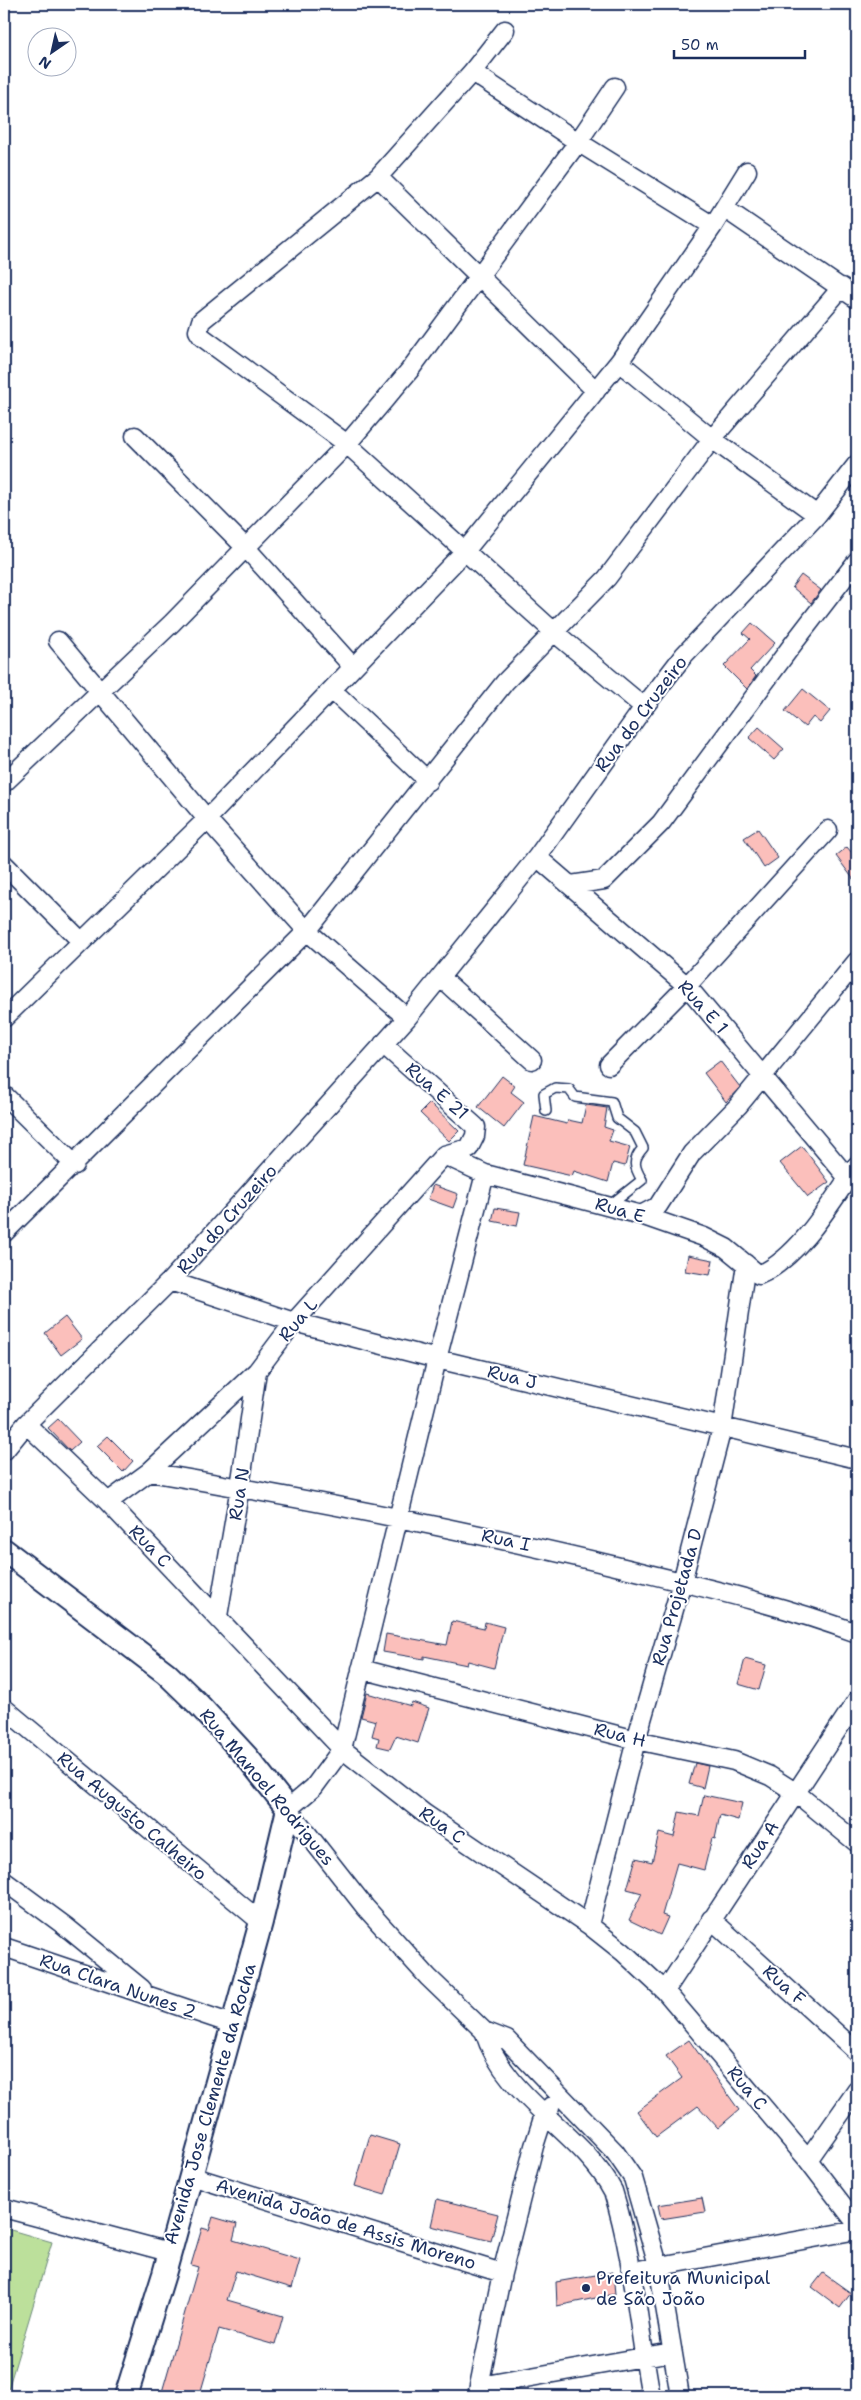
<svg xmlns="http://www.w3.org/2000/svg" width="861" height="2400" viewBox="0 0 861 2400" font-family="'Shantell Sans',sans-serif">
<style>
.green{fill:#bce09b;stroke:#6c887c}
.building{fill:#fbbfbb;stroke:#1b2f5e}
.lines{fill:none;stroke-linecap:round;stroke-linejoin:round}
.service-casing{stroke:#1b2f5e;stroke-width:12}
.minor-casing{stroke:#1b2f5e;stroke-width:21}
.tertiary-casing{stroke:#1b2f5e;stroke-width:26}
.service{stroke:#fff;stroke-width:9}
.minor{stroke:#fff;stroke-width:18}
.tertiary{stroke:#fff;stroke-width:22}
.poi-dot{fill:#1b2f5e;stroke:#fff;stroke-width:2}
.labels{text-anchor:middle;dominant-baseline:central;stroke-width:4;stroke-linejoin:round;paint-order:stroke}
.street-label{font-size:18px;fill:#1b2f5e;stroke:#fff}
.poi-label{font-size:18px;fill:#1b2f5e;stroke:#fff;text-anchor:start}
</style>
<rect width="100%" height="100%" fill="#fff"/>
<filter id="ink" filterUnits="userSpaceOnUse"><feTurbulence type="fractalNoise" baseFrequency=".02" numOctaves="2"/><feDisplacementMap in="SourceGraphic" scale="10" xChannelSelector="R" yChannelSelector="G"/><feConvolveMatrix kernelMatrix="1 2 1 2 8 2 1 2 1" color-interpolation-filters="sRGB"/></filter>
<g filter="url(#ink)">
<path class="green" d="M4,2228L52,2242L6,2396H4Z"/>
<path class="building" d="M801,575L821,590L811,603L792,587Z
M752,623L775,643L750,670L756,676L747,689L724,666L750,639L743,633Z
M803,689L830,711L820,723L813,717L805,727L785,711Z
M759,727L784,749L774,760L749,738Z
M758,829L778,858L764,868L744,838Z
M847,847L857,859V884L836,856Z
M720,1061L740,1087L726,1102L704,1073Z
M502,1076L515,1086L511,1092L524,1102L504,1128L478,1107Z
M430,1103L459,1131L449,1141L420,1113Z
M586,1105L607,1108L604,1127L613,1130L609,1141L630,1147L625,1166L613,1163L608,1182L574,1171L572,1176L523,1165L534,1116L567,1124L568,1120L582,1123Z
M802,1146L829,1182L808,1197L780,1163Z
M433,1185L458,1194L453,1208L428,1199Z
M495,1208L520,1212L517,1226L492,1221Z
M688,1255L713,1260L710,1275L685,1271Z
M65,1317L82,1339L61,1355L45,1333Z
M58,1419L80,1442L70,1451L48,1428Z
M108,1436L133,1461L123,1472L97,1446Z
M452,1621L484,1628L485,1622L504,1627L494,1668L468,1661L467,1665L424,1656V1659L383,1652L386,1634L447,1645Z
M745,1659L766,1665L759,1690L738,1684Z
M367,1693L411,1706L412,1702L429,1708L418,1743L396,1736L390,1749L377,1746L379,1738L372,1736L376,1721L361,1717Z
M695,1763L708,1766L703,1788L689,1784Z
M704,1795L742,1803L738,1820L720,1815L715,1839L712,1838L704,1870L677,1863L662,1915L668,1917L660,1935L629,1920L642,1893L627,1889L636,1858L652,1862L659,1833L674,1837L679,1812L699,1816Z
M689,2040L739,2110L718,2128L698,2106L656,2137L637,2111L682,2078L666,2056Z
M370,2135L400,2144L385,2195L355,2186Z
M702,2198L705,2212L661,2219L658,2205Z
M437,2199L498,2214L491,2241L431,2226Z
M213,2217L237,2224L233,2240L300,2260L292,2288L236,2271L227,2300L283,2316L275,2345L219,2329L200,2394L194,2392L193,2396H178L162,2392L198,2267L191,2265L202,2228L209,2230Z
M613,2272L615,2294L557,2306L556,2282Z
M823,2273L851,2293L840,2308L812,2287Z"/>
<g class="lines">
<g class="service-casing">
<path id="service" d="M546,1111L544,1094L555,1088L569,1089L575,1097L612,1102L617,1118L635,1132L643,1148C632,1160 634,1167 642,1180L609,1206"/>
</g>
<g class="minor-casing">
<path id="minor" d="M505,30L472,72L378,177L201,321L198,331L202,337L347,444L554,632L644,707
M472,72L578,142L713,226
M378,177L596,391
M724,208L857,299
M619,362L712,439L817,515
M135,436L247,549L353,667
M58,641L207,819L307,931L407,1018
M332,690L428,781
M4,783L172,623L347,444L409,371L578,142L615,87
M537,857L687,986L848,1178
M4,864L81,941
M571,885L604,880L661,823L793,644L857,561
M440,977L532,1060
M4,1018L207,819L465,551L619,362L713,226L747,171
M383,1044L476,1127L475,1136L469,1148L444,1155
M609,1065L687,986L828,830
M4,1095L75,1165
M444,1155L485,1174L641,1215L704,1237L726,1248L759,1275C800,1257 832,1201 857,1165
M485,1174L437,1359L342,1749L314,1787L288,1809L365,1907L428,1977L484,2031L507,2040L615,2152L633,2178L658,2265L680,2396
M641,1215L658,1206L692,1153L738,1106L857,961
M4,1233L307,931L505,682L607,578L712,439L842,287
M170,1281L294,1322L437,1359L857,1459
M26,1424L108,1502L342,1749L425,1814L589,1925L623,1952L665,1991L808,2160L857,2224
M4,1451L26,1424L170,1281L407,1018L537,857L644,707L684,655L817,515L857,464
M149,1472C308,1499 467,1530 624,1568C702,1587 782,1605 857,1633
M108,1502L149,1472L257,1371L294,1322L444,1155
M218,1616L240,1487L257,1371
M361,1669L636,1740L734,1761L770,1776L795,1792L857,1843
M4,1708L261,1922
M4,1881L65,1926L142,1989
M711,1919L857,2052
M589,1925L636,1740L682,1582L722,1428L746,1264
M4,1947L232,2024
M665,1991L857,1700
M484,2031C505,2099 582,2132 613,2191C634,2258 638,2328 651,2396
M808,2160L857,2090
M191,2176L502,2273
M4,2208L169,2252
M633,2271L857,2230
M480,2386L672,2352
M477,2396L502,2273L534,2146L544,2115L550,2107"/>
</g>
<g class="tertiary-casing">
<path id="tertiary" d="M4,1550L166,1673L199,1705L247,1757L288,1809L261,1922L164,2274L126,2396"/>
</g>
<use href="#service" class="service"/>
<use href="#minor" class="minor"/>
<use href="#tertiary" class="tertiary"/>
</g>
</g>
<circle class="poi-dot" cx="586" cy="2288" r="5"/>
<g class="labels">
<g class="street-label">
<text transform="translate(641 714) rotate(-53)">Rua do Cruzeiro</text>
<text transform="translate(703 1007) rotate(48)">Rua E 1</text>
<text transform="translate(437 1091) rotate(41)">Rua E 21</text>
<text transform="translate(620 1210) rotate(16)">Rua E</text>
<text transform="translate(227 1219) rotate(-48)">Rua do Cruzeiro</text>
<text transform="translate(298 1320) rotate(-50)">Rua L</text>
<text transform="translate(512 1377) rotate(14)">Rua J</text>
<text transform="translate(239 1494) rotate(-81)">Rua N</text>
<text transform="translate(506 1540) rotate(12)">Rua I</text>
<text transform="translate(150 1546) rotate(46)">Rua C</text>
<text transform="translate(677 1597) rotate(-74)">Rua Projetada D</text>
<text transform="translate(620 1735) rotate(14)">Rua H</text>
<text transform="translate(267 1787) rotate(50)">Rua Manoel Rodrigues</text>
<text transform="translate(132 1816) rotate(40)">Rua Augusto Calheiro</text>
<text transform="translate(442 1825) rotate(35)">Rua C</text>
<text transform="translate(760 1845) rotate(-57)">Rua A</text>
<text transform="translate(784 1985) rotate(42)">Rua F</text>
<text transform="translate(118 1986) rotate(19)">Rua Clara Nunes 2</text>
<text transform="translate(747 2088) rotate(50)">Rua C</text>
<text transform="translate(210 2104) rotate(-74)">Avenida Jose Clemente da Rocha</text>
<text transform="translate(346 2224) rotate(17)">Avenida João de Assis Moreno</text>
</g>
<g class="poi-label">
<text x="596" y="2278">Prefeitura Municipal<tspan x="596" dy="21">de São João</tspan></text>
</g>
</g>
<rect width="861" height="2400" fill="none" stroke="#fff" stroke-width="20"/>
<rect x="10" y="10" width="841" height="2380" fill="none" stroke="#1b2f5e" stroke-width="2" filter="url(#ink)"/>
<g transform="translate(52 52) rotate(214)"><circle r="24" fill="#ffffff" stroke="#a4acbf"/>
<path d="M0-4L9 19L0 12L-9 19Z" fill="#1b2f5e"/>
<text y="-8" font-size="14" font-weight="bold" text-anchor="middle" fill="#1b2f5e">N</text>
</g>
<path d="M674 50v8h131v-8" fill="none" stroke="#1b2f5e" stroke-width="2.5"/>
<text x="681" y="50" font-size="15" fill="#1b2f5e" stroke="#ffffff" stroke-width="4" paint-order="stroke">50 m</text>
</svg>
